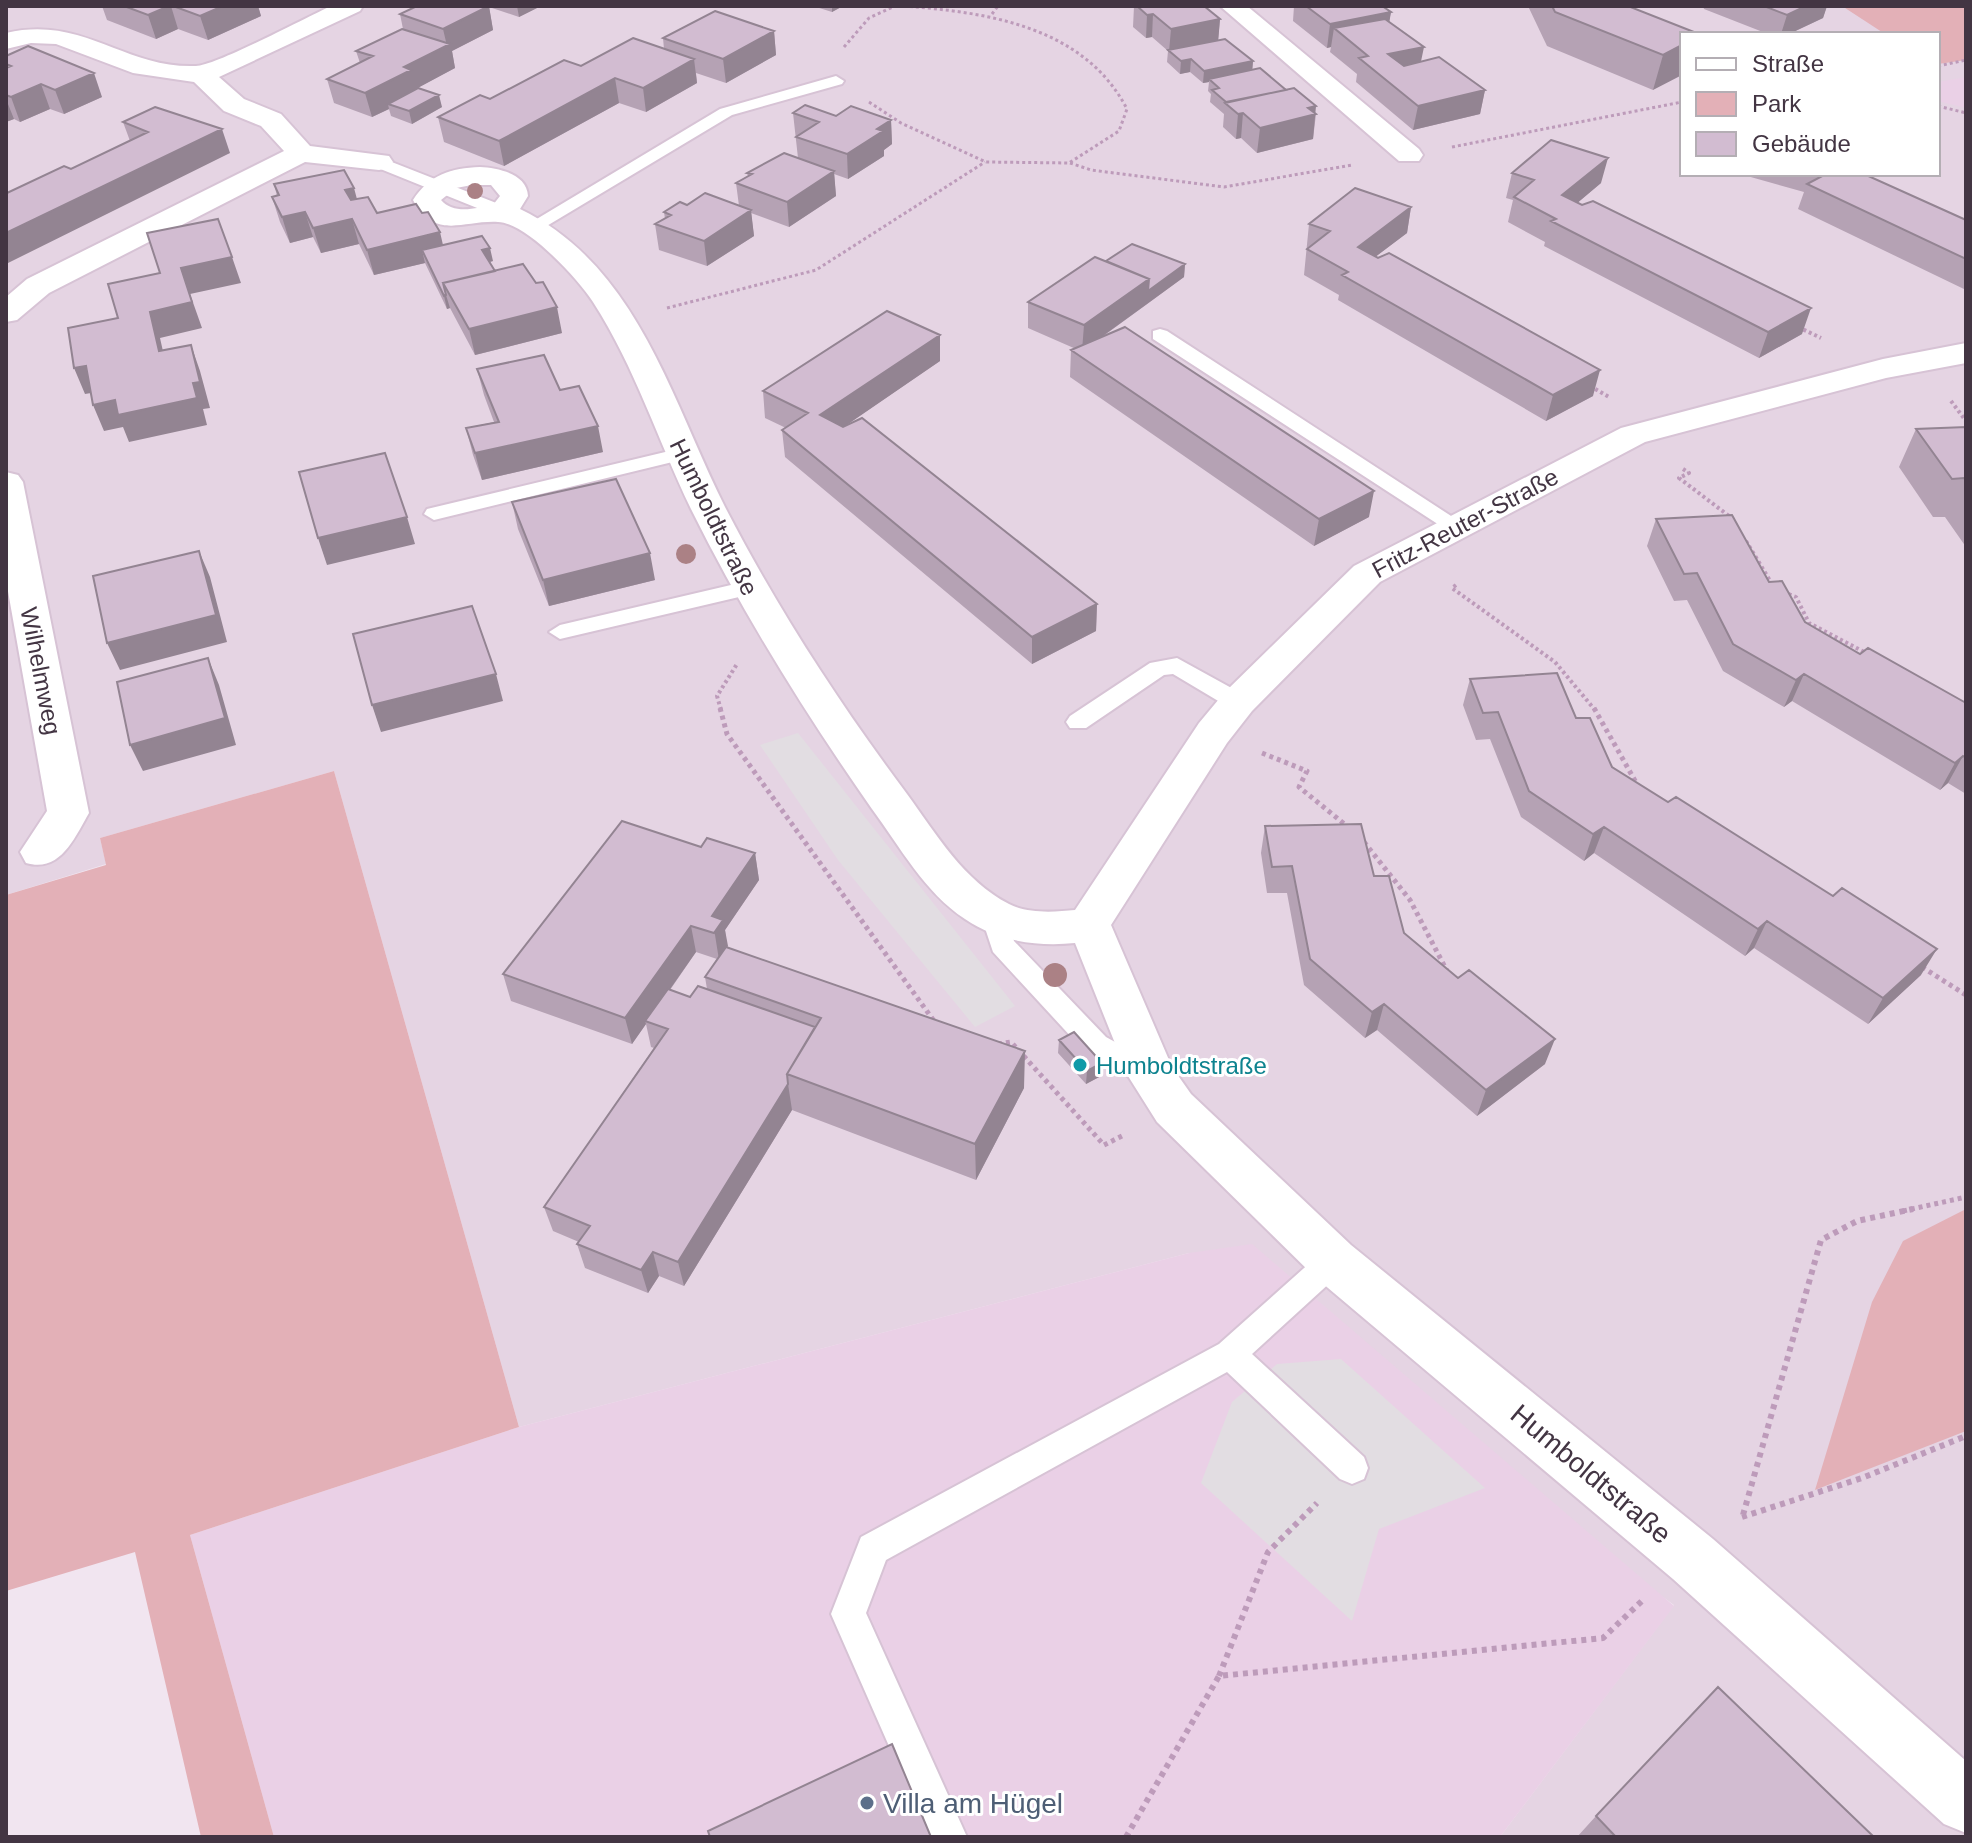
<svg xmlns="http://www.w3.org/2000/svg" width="1972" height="1843" viewBox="0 0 1972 1843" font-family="Helvetica,sans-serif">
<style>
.residential{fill:#e5d4e3;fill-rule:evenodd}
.education{fill:#ead0e6}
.green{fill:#e3b0b7}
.parking{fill:#e2dde2}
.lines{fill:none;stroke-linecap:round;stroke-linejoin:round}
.service-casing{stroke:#d7c3d5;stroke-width:4}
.minor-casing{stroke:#d7c3d5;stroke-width:4}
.path-far3{stroke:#bd9bba;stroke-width:3;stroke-dasharray:3 3;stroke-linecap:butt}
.path-far2{stroke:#bd9bba;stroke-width:4;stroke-dasharray:3 3;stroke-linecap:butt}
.path-far1{stroke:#bd9bba;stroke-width:5;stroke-dasharray:4 4;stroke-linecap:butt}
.path{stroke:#bd9bba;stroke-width:6;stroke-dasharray:5 5;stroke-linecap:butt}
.service{fill:#fff;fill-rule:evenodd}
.minor{fill:#fff;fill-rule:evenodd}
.tree{fill:#ab8185}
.wall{fill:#b5a2b4;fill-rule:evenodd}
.shaded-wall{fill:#938492}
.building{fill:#d2bcd1;stroke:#938492;stroke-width:2}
.culture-dot{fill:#0f9aa8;stroke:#fff;stroke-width:3}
.service-dot{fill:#5c6f8a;stroke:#fff;stroke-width:3}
.labels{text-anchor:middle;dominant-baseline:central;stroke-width:6;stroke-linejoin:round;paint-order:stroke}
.street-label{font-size:24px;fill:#433543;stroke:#fff}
.culture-label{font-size:24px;fill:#0d838f;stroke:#fff;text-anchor:start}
.near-street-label{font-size:28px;fill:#433543;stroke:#fff}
.near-service-label{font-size:28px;fill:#4e5e75;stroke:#fff;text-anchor:start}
</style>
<rect width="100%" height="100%" fill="#f1e5f0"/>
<path class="residential" d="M6,6H1966V1837H1500L1674,1605L1189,1253L519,1427L334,771L100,838L106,864L6,895ZM1682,34H1938V174H1682Z"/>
<path class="education" d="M1966,77V108L1938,101V82Z
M1252,1244L1674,1606L1500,1837H274L190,1535L519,1427L1189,1253Z"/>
<path class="green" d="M1842,6H1966V60L1938,64V34H1885Z
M334,771L519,1427L190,1535L274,1837H201L135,1552L6,1591V895L106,865L100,838Z
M1966,1209V1431L1815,1490L1872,1302L1903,1241Z"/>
<path class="parking" d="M798,733L1015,1006L975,1027L838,860L760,745Z
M1341,1359L1485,1488L1379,1529L1352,1621L1201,1483L1232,1402L1277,1364Z"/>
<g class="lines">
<g class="service-casing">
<path id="service" d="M836,76L844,81L842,84L732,115L540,230H528L525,226L720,109Z
M379,157L509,208L512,212L503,217L497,216L373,166V158Z
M1160,329L1167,331L1468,527L1457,533L1450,532L1153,339V331Z
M682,448L692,454L689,458L434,520L424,514L427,509Z
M748,581L756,583L759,588L756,593L560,639L549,632L560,625Z
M1177,658L1246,696L1250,702L1246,708H1230L1173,674L1164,675L1086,728H1070L1066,722L1070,716L1150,663Z
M994,906L1003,909L1014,941L1106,1037L1162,1068L1166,1076L1162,1084L1152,1087L1142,1084L1086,1053L993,952L981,916L985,909Z
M1333,1248L1344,1252L1348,1261L1344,1270L1252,1354L1364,1457L1368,1468L1364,1479L1352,1484L1340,1479L1227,1372L886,1560L866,1613L967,1837H929L831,1614L861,1537L1219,1344L1322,1252Z"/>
</g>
<g class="minor-casing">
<path id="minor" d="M331,6H363L360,11L219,77L244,99L281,114L310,146L389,156L393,162L389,168L379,170L305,162L49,293L17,320L6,322V297L27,279L284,151L261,126L224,111L194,82L133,73L56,44L31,43L6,49V33C84,15 124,69 196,66C215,66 307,17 331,6Z
M1220,6H1247L1419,149L1423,155L1419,161H1399Z
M480,167C499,168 527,174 528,196L520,209C637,265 671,399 725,507C777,608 839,703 907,794C936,834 964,881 1009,904C1028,914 1055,912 1075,910L1199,723L1224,693L1354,566L1621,428L1883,359L1966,343V363L1886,378L1645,442L1380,582L1252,711L1227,743L1111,925L1172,1067L1191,1094L1351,1245L1713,1539L1966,1761V1833L1944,1824L1673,1579L1315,1277L1157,1122L1128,1076L1075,943C1037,947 997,941 965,919C925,893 900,847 872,809C805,713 743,614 691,509C658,441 635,367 593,302C578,279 527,223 498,222C463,220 435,241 413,200C429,175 451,168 480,167ZM472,185H491L500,196L493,205C476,208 454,215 441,200L456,188Z
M6,472L18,475L23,482L89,813C74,839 60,873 26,863L20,852L47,811L6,580Z"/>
</g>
<path class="path-far3" d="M992,14L998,6
M844,47L869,18L895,6
M1938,66L1966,60
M869,102L901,123L986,162L1069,163L1119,131L1127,109C1084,26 986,12 903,6
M1938,106L1966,113
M1452,147L1682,102
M1070,163L1091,170L1224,187L1352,165
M667,308L816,270L985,162"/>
<path class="path-far2" d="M1798,327L1821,338
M1590,386L1609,397
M1951,401L1966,421
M1683,469L1689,473L1679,478L1733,519
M1746,541L1772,584
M1456,585L1452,588L1555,662L1595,710
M1783,592L1796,597L1809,623L1868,654
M721,710L717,696L737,664"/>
<path class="path-far1" d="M720,708L727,734L934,1021
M1594,708L1638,786
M1262,753L1307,771L1299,787L1348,827
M1364,842L1410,900L1447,971
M1922,967L1966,995
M998,1044L1011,1042L1104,1145L1124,1135
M1903,1211L1966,1197"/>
<path class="path" d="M1743,1515L1821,1240L1857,1221L1913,1209
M1742,1517L1862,1478L1966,1436
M1219,1676L1268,1552L1317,1503
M1126,1837L1219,1676L1603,1638L1645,1598"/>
<use href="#service" class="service"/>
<use href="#minor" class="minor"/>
</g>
<g class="tree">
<circle cx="475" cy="191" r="8"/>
<circle cx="686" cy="554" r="10"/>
<circle cx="1055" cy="975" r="12"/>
</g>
<path class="wall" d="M102,6H258L261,16L208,40L178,29L156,39L107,20Z
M417,6H541L519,17L489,7L493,30L452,51L455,68L415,89L442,107L412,124L391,116L389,109L372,117L334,103L327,79L360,63L356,51L403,29L400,14Z
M813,6H843L832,12Z
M1134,6H1204L1220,19L1218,40L1253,61L1252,70L1316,114L1313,139L1257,153L1241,138L1236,139L1223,127L1224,114L1210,102L1211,94L1208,91L1209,82L1203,83L1190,72L1180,74L1167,62L1168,51L1152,37L1146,38L1133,27Z
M1294,6H1382L1391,12L1389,21L1421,62L1485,90L1480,114L1413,130L1356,82L1357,74L1330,52L1331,47L1327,48L1293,21Z
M1528,6H1628L1699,34L1653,90L1547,46Z
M1703,6H1827L1823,18L1789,34H1768L1704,9Z
M774,31L776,55L726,83L696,73L697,83L646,112L619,103L504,166L444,142L438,117L490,99L581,66L664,49L663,38Z
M6,56L102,97L64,114L50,109L20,122L14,119L6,122Z
M793,113L891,120L892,144L884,150V156L848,179L834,174L836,196L789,227L751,213L754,236L707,266L659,250L655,224L665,219L664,212L687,205L739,206L736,183L748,176L747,173L798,158Z
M123,122L230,153L7,193L71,169L130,141Z
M1512,173L1601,183L1577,203L1802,334L1759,358L1544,246L1545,242L1508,222L1513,200L1506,198Z
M1740,174H1864L1966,220V290L1798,209L1804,192Z
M274,184L357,199L377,213L443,245L493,261L490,262L495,271L562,333L475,355L450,308L447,309L425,263L374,275L359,244L321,253L313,237L290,243L280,222L272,197L277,196Z
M1411,207L1407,233L1375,257L1593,396L1546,421L1338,300L1339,295L1304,275L1309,224Z
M1106,261L1185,264L1184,277L1102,337L1369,517L1314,546L1070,377L1071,350L1076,349L1028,328V302Z
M940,335V361L846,425L1097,604L1096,631L1032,664L785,457L782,430L786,428L765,418L763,391Z
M477,369L560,390L603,452L482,480L473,455L466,428L494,422L484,395Z
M1966,427V547L1945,517H1933L1899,467L1916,429Z
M512,502L655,580L549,606L518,529Z
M1656,519L1769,582L1805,622L1860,654L1966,703V794L1948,783L1940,790L1792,701L1784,707L1723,671L1687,600L1674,601L1647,546Z
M1470,679L1576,718L1612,767L1921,975L1868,1024L1754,948L1745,956L1594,853L1584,861L1521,817L1490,739L1476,740L1463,705Z
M1265,826L1374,876L1404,933L1545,1064L1477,1116L1377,1030L1365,1038L1304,985L1287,893H1267L1261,853Z
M701,847L755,853L759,880L725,930L727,947L1024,1088L976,1180L792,1110L684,1286L659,1276L648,1293L585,1268L577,1244L579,1242L553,1231L544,1207L654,1048L651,1047L646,1024L632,1044L511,1001L503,974ZM696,952L717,959L705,977L707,989L690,997L670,990Z
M1059,1040L1101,1076L1086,1084L1058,1053Z
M1596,1816L1874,1837H1577Z"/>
<path class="shaded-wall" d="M169,6H171L178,29L156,39L148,15Z
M223,6H258L261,16L208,40L200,16Z
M489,6L493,30L452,51L455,68L388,104L389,109L372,117L365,93L404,67L447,46L443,29Z
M517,6H541L519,17Z
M832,6H843L832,12Z
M1806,6H1827L1823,18L1789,34H1781L1787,15Z
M1391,12L1387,36L1334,28L1331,47L1327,48L1330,24Z
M1153,14L1152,37L1146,38L1147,15Z
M1220,19L1218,43L1169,52L1171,29Z
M774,31L776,55L726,83L723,59Z
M1682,45V75L1653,90L1663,55Z
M1424,47L1419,71L1384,78L1388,54Z
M694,59L697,83L646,112L643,88Z
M1191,59L1190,72L1180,74L1181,61Z
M1253,61L1252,74L1209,79V82L1203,83L1204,71Z
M94,73L102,97L64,114L55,90Z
M615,78L619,103L504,166L499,141Z
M41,84L50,109L20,122L11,97Z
M1485,90L1480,114L1413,130L1418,106Z
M439,95L442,107L412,124L409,111Z
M6,99L14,119L6,122Z
M1316,106L1313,139L1257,153L1260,128L1308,108Z
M1243,113L1241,138L1236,139L1238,114Z
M891,120L892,144L884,150V156L848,179L847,154L877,129Z
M222,129L230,153L6,264V233Z
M1608,158L1601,183L1556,221L1562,195Z
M834,171L836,196L789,227L787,202Z
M354,188L361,214L352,215L345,190Z
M1411,207L1407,233L1354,273L1358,247Z
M751,210L754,236L707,266L704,241Z
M305,212L313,237L290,243L282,217Z
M352,219L359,244L321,253L313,228Z
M440,232L446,258L422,250L425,263L374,275L367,250Z
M490,248L493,261L485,263L482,250Z
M232,257L241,283L190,294L202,328L160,338L169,378L159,351L150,312L181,268Z
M1185,264L1184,277L1147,304L1148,291Z
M1149,279L1147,304L1082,351L1084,325Z
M446,295L450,308L447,309L444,296Z
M557,307L562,333L475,355L469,329Z
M1811,308L1802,334L1759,358L1768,332Z
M940,335V361L822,442L820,415Z
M191,345L200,371L210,408L203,409L207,425L129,442L123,427L104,431L93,405L193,383Z
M86,366L97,392L85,394L74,368Z
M1600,370L1593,396L1546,421L1553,395Z
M598,426L603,452L482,480L475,453Z
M1374,491L1369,517L1314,546L1319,519Z
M407,517L415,544L327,565L318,538Z
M199,551L210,577L227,642L120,670L107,643Z
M650,553L655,580L549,606L543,580Z
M1097,604L1096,631L1032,664V637Z
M208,658L219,685L236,745L143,771L130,745Z
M496,674L503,701L381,732L372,705Z
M1804,674L1792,701L1784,707L1796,680Z
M1963,756L1948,783L1940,790L1955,763Z
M1604,827L1594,853L1584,861L1593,834Z
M755,853L759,880L725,930L728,946L719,960L712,916Z
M1767,921L1754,948L1745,956L1758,929Z
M691,926L696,952L647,1022L645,1021L646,1024L632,1044L625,1018Z
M1937,949L1921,975L1868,1024L1883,998Z
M1384,1004L1377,1030L1365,1038L1372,1012Z
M1555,1039L1545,1064L1477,1116L1486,1090Z
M1025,1051L1024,1088L976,1180L975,1144Z
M1102,1063L1101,1076L1086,1084L1087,1071Z
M788,1084L792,1110L684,1286L678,1262Z
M653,1252L659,1276L648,1293L641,1270Z"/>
<path class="building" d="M124,6H169L148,15Z
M173,6H223L200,16Z
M417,6H489L443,29L400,14Z
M1137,6H1204L1220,19L1171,29L1153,14L1147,15Z
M1306,6H1382L1391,12L1330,24Z
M1552,6H1628L1699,34H1682V45L1663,55L1555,12Z
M1764,6H1806L1787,15Z
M715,11L774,31L723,59L663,38Z
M1385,19L1424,47L1388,54L1404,66L1439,57L1485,90L1418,106L1359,58L1368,56L1334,28Z
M402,29L450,44L404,67L411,70L365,93L327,79L373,56L356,51Z
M633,38L694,59L643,88L615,78L499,141L438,117L480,95L490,99L564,60L581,66Z
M1225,39L1253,61L1204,71L1191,59L1181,61L1168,50Z
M28,46L94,73L55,90L41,84L11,97L6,95V68L11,66L6,64V56Z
M1260,68L1286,90L1226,102L1212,90L1219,88L1209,79Z
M418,88L439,95L409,111L388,104Z
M1294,88L1316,106L1308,108L1316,114L1260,128L1243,113L1238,114L1225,103Z
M805,105L836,116L851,106L891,120L877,129L883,131L847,154L796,137L819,122L793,113Z
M155,107L222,129L6,233V192L7,193L64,166L71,169L148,132L123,122Z
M1551,140L1608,158L1562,195L1582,205L1593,201L1811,308L1768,332L1551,221L1556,219L1514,197L1534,180L1512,173Z
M784,153L834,171L787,202L736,183L752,174L747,173Z
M344,170L354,188L345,190L351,200L368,197L377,213L416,204L422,213L428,212L440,232L367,250L352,219L313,228L305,212L282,217L272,197L279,195L274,184Z
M1826,174H1864L1966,220V259L1807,184Z
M1355,188L1411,207L1358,247L1378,258L1389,253L1600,370L1553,395L1342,275L1348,272L1307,249L1330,231L1309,224Z
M705,193L751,210L704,241L655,224L671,215L664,212L680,202L687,205Z
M218,219L232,257L181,268L192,302L150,312L159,351L191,345L200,382L193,383L197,398L118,415L115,400L93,405L86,366L74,368L68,328L118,318L108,284L160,273L147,233Z
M482,236L490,248L482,250L495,271L443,283L446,295L444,296L422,250Z
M1132,244L1185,264L1148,291L1149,279L1106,261Z
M1095,257L1149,279L1084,325L1028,302Z
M523,264L536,283L543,282L557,307L469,329L443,283Z
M887,311L940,335L820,415L843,427L862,418L1097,604L1032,637L782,430L808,413L763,391Z
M1125,327L1374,491L1319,519L1071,350Z
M544,355L560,390L579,386L598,426L475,453L466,428L499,422L477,369Z
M1966,427V481L1964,478L1952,479L1916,429Z
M385,453L407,517L318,538L299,472Z
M616,479L650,553L543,580L512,502Z
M1732,515L1769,582L1782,581L1805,622L1860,654L1868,648L1966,703V758L1963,756L1955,763L1804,674L1796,680L1733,644L1697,573L1684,574L1656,519Z
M199,551L216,615L107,643L93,576Z
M472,606L496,674L372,705L353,634Z
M208,658L225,718L130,745L117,682Z
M1557,673L1576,718H1590L1612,767L1668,802L1676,797L1833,896L1842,888L1937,949L1883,998L1767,921L1758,929L1604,827L1593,834L1529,791L1498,712L1483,713L1470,679Z
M622,821L701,847L707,838L755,853L712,916L723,920L714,933L691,926L625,1018L503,974Z
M1361,824L1374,876H1389L1404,933L1458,978L1469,970L1555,1039L1486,1090L1384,1004L1372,1012L1310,959L1292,866L1272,867L1265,826Z
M726,947L1025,1051L975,1144L787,1074L821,1018L705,977Z
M698,986L815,1027L787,1074L788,1084L678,1262L653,1252L641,1270L577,1244L590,1226L544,1207L668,1029L645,1021L668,989L690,997Z
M1074,1032L1102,1063L1087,1071L1059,1040Z
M1718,1687L1874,1837H1616L1596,1816Z
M892,1744L931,1837H710L708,1831Z"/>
<circle class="culture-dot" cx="1080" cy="1065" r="8"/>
<circle class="service-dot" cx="867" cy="1803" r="8"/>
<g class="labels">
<g class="street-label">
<text transform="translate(714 517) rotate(64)">Humboldtstraße</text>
<text transform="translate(1465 523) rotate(-28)">Fritz-Reuter-Straße</text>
<text transform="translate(41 671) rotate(79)">Wilhelmweg</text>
</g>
<g class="culture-label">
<text x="1096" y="1065">Humboldtstraße</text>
</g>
<g class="near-street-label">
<text transform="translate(1591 1474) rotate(40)">Humboldtstraße</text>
</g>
<g class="near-service-label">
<text x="883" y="1803">Villa am Hügel</text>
</g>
</g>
<rect width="1972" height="1843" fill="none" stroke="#433543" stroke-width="16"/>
<rect x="1680" y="32" width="260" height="144" fill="#ffffff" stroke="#b4aeb4" stroke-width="2"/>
<rect x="1696" y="58" width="40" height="12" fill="#ffffff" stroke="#b4aeb4" stroke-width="2"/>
<text x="1752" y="72" font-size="24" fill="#433543">Straße</text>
<rect x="1696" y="92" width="40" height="24" fill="#e3b0b7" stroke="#b4aeb4" stroke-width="2"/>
<text x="1752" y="112" font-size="24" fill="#433543">Park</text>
<rect x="1696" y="132" width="40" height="24" fill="#d2bcd1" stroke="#b4aeb4" stroke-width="2"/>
<text x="1752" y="152" font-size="24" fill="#433543">Gebäude</text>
</svg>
